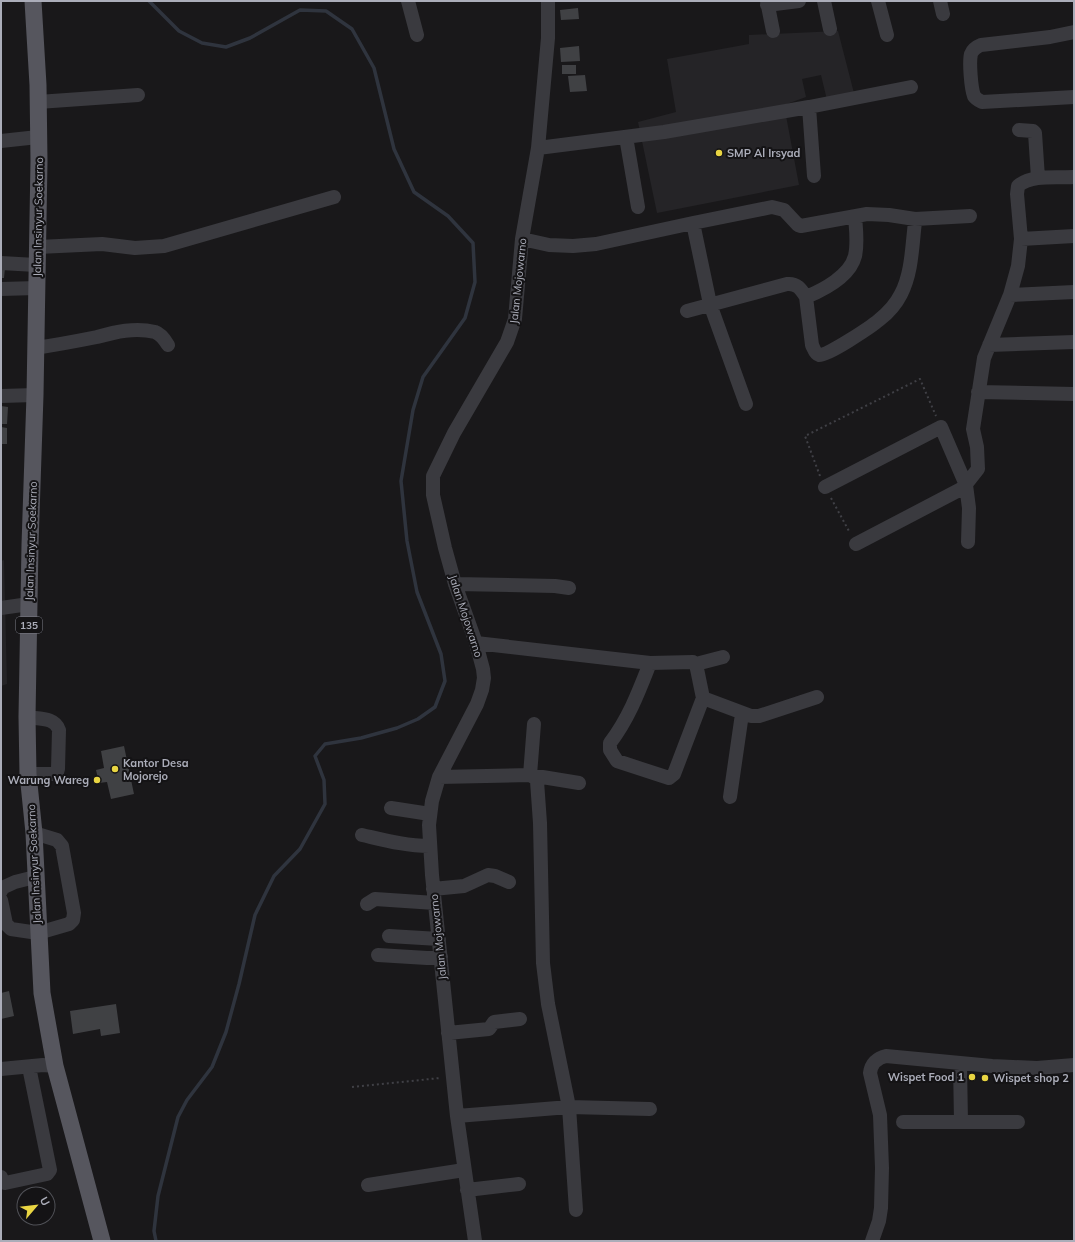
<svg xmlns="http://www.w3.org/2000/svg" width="1075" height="1242" viewBox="0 0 1075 1242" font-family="Mulish,sans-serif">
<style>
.built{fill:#252427}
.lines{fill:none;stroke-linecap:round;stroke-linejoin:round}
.stream{stroke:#2f343e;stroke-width:3.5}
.building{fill:#404144}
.path{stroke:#404046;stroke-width:2;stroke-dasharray:2 3;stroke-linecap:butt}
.minor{stroke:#3a3a3f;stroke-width:14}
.major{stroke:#56565e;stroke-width:17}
.poi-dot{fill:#e9d542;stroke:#141315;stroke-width:1.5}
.labels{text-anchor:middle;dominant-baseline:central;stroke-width:4;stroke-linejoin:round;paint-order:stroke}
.shield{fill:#141315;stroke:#7e7f88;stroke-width:1}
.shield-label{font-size:10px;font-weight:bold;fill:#abadb9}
.poi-label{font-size:11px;font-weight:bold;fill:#abadb9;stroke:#141315;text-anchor:start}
.street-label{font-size:11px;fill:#abadb9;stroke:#141315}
</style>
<rect width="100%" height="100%" fill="#19181a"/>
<path class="built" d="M838,31L855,97L827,100L821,75L802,79L806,97L784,105L799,185L657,213L638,122L676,112L667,59L749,44V35Z
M4,560L7,684L1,686V561Z"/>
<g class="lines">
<path class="stream" d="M149,1L179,31L202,43L226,47L250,38L300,10L326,11L352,29L374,68L394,149L414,192L448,216L473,243L475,282L465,318L423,377L413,410L401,481L407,541L417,592L441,654L445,681L435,707L418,719L397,728L361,738L325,744L315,756L324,780L325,804L300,849L274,876L255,915L239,984L226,1032L212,1067L187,1100L178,1117L158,1196L154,1231L156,1241"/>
</g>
<path class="building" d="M578,8L579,19L561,20L560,10Z
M579,46L580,61L561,62L560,48Z
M562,65H576V74H562Z
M585,75L587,91L570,92L568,76Z
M1,268H5L4,278H1Z
M1,406L8,407L7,424H1Z
M1,427L7,428V444H1Z
M124,746L134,794L111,799L107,782L99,783L96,770L104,768L101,751Z
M9,991L14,1016L1,1019V993Z
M116,1004L120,1033L101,1036L100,1029L73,1034L70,1011Z"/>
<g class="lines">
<path class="path" d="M820,476L805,436L920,379L936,416
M831,498L850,533
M352,1087L440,1078"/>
<path class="minor" d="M408,1L417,35
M767,1L773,31
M824,1L830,29
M878,1L887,35
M940,1L943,14
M767,5L799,1
M1074,32L1050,37L981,45C976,47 973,49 971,54C969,62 971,88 974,96C976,99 978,100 982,102L1074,97
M38,102L138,95
M809,107L814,176
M1019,130L1033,131L1035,133L1038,178
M626,137L638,207
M1,141L38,137
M538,148L664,132L809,107L911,87
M693,223L710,304L746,404
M522,239L549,245L573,246L596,244L693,223L772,207L784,210L798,225L801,226L867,214L889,215L915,219L970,216
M1021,239L1074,236
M38,247L102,244L135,248L164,246L334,197
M1,263L36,265
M1,289L37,288
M1010,295L1074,292
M806,297L812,345C814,349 815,354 819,355C826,357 872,326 879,320C888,313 896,304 901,294C912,273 912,246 915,222V219
M687,311L787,284C797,283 801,289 806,297C823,290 850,276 855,256C858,243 856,230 855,216
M989,345L1074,342
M35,348C56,345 77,341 97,337C115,332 135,327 155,332C161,334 165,340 168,345
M978,392L1074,394
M1,396L35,395
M825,487L941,427L966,485L969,508L968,542
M856,544L963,488L978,469L977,447L973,429L984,358L1010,295L1018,266L1021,239L1017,194L1018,186C1032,174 1056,178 1074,177
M455,584L555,586L569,588
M1,608L29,604
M476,643L650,663L693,662L696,664L703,698L751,716H759L817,697
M650,663C639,691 629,718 610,743V750L617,761L669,778L674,774L703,698
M696,664L723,657
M27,717C39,719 55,717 59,730L58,769L57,772L54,774H28
M534,724L530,775L579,783
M439,777L530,775L535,778L537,781L540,823L543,963L548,1004L569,1107L576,1210
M730,797L742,714
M391,808L430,814
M362,835C384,840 406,846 429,846
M433,889L464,886L488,875L495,876L509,882
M1,891L2,888L15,882L35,877
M1,900L6,924L11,929L38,933L69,924L73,920L74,913L62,846L57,840L34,833
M367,904L375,899L435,903
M389,936L439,939
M378,955L427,958L441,957
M448,1033L489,1029L494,1022L520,1019
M960,1064L961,1122
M1,1069L43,1065L55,1066
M457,1116L569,1107L650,1109
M903,1122H1018
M1,1177L2,1181L5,1183L47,1174L50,1170L29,1067
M368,1185L464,1170
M467,1190L519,1184
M475,1241L457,1116L432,875L429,825L432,801L439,777L477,704L482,690L484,678L483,669L476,643L455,584L445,548L433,495V476L454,433L507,342L515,319L522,239L538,148L548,38V1
M872,1241L879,1221L881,1208L882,1168L880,1115L870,1073C871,1064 877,1058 886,1056L992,1066L1037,1068L1074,1065"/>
<path class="major" d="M33,1L38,85L39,161L35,395L30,545L27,717L28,774L34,833L42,993L55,1066L102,1241"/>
</g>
<g class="poi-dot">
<circle cx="719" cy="153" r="4"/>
<circle cx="115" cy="769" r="4"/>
<circle cx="97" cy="780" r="4"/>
<circle cx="972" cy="1077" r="4"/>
<circle cx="985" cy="1078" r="4"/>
</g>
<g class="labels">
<rect class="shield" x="16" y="617" width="26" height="16" rx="3"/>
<g class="shield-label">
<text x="29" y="625">135</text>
</g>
<g class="poi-label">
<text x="727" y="153">SMP Al Irsyad</text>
<text x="123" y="763">Kantor Desa<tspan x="123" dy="13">Mojorejo</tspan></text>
<text x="89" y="780" text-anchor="end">Warung Wareg</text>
<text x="964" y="1077" text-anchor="end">Wispet Food 1</text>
<text x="993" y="1078">Wispet shop 2</text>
</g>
<g class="street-label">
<text transform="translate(38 217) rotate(-89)">Jalan Insinyur Soekarno</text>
<text transform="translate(518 281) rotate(-84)">Jalan Mojowarno</text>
<text transform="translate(31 541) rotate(-88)">Jalan Insinyur Soekarno</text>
<text transform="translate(466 616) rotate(72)">Jalan Mojowarno</text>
<text transform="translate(34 864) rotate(-93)">Jalan Insinyur Soekarno</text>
<text transform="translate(438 937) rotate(-96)">Jalan Mojowarno</text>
</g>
</g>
<rect width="1075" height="1242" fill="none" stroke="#abadb9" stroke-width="4"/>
<g transform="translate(36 1206) rotate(62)"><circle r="19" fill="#141315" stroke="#505157"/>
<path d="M0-3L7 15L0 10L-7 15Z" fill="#e9d542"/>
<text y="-6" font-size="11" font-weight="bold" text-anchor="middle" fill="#abadb9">U</text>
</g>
</svg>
